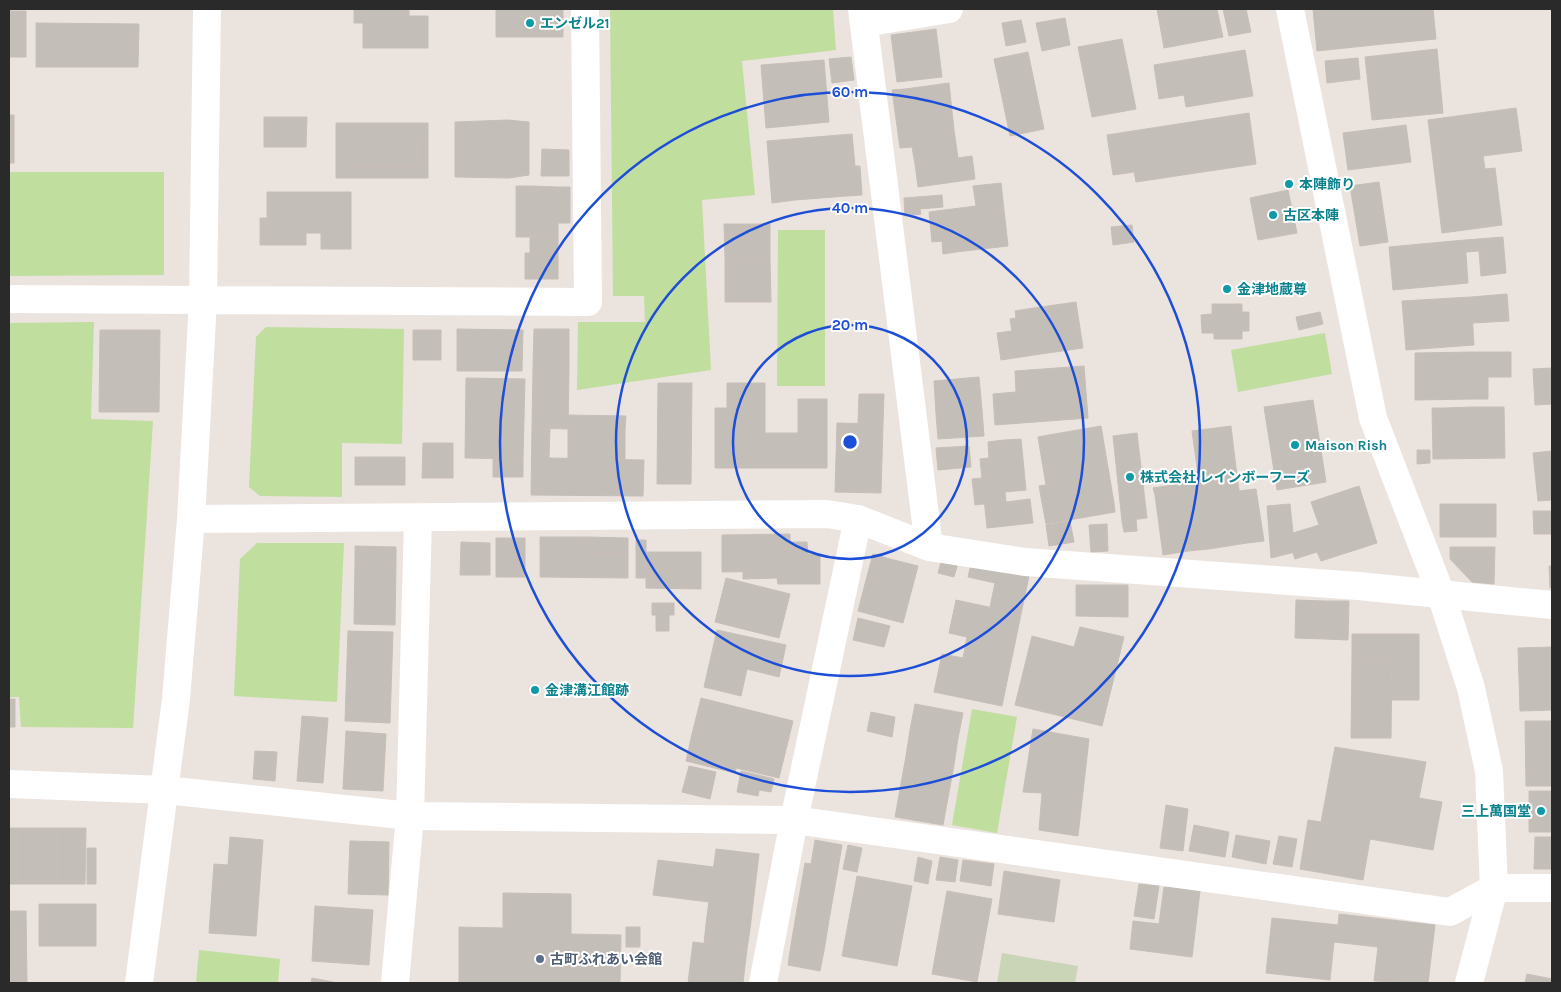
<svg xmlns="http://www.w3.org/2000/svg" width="1561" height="992" viewBox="0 0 1561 992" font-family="Karla,'Noto Sans JP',sans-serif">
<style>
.green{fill:#c0de9e}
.cemetery{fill:#cad4b6}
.building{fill:#c4beb9;stroke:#c7beb7}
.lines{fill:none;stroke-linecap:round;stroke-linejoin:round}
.minor{stroke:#fff;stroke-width:28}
.tertiary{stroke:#fff;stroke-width:28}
.ring{fill:none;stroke:#1d4ed8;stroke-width:2.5}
.culture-dot{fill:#0f9aa8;stroke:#fff;stroke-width:2}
.service-dot{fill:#5c6f8a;stroke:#fff;stroke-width:2}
.labels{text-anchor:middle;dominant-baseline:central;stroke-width:4;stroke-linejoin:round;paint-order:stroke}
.culture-label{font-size:14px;font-weight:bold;fill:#0d838f;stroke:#fff;text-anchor:start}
.service-label{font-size:14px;font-weight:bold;fill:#4e5e75;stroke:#fff;text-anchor:start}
.centre{fill:#1d4ed8;stroke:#fff;stroke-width:2.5}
.ring-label{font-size:15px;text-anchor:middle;font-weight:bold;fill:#1d4ed8;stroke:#fff;stroke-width:4;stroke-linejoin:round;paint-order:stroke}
</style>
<rect width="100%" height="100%" fill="#ebe3de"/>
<path class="green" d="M610,9H833L836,50L742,61L755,195L702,200L711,370L577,390L578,322H645L644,296H613Z
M9,172H164V275L9,276Z
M778,230H825V386H777Z
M94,322L91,419L153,421L133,728L21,727L19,697H9V323Z
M266,327L404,329L402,444L342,443V497L260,496L249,487L256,337Z
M1325,333L1332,374L1238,392L1231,350Z
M257,543H344L337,702L234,696L240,559Z
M972,709L1017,717L997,833L952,825Z
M199,950L280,959L278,983H196Z"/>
<path class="cemetery" d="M1002,953L1078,966L1075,983H997Z"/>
<path class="building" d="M354,9H409V16H428V48H363V23H354Z
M496,9H563V37H496Z
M1157,9H1193L1195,18L1218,14L1223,37L1164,48Z
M1193,9H1217L1218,14L1195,18Z
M1223,9H1246L1251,32L1229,36Z
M1313,9H1379L1383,44L1317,51Z
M1379,9H1433L1436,39L1383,44Z
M9,11H26V57H9Z
M1065,18L1070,45L1042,51L1036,23Z
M1021,20L1026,42L1006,46L1002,23Z
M36,23L139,24L138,67H36Z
M936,29L942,77L897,82L891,35Z
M1122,39L1136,109L1092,117L1078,47Z
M1437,49L1443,113L1372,120L1365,57Z
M1245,50L1253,96L1186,107L1184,95L1159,99L1154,65Z
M1028,52L1044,129L1010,136L994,59Z
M851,57L854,80L832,83L829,59Z
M1358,58L1360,79L1327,83L1325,61Z
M824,60L829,122L766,128L761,65Z
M949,83L954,130L911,135L905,89Z
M905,89L911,135L954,130L958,158L915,164L912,147L900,148L892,90Z
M1516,108L1522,151L1483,156L1485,169L1495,168L1502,225L1442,233L1428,120Z
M1249,113L1256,164L1136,182L1134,172L1113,175L1107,135Z
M9,115H14V135H9Z
M264,117H307L306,147H264Z
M508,120L529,122V175L509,178Z
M508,120L509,178L455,177V122Z
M336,123H350V167H417V139H406V123H428V178H336Z
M350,123H406V139H417V167H350Z
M1406,125L1411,162L1348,170L1343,133Z
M852,134L855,166H860L862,195L847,196L843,151L791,155L795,200L772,203L767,141Z
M9,135H14V163H9Z
M542,149L569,150V176H541Z
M843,151L847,196L795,200L791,155Z
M972,156L975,179L918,187L915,164Z
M1379,182L1388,242L1360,246L1350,186Z
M1001,183L1004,210L953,216L956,252L943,254L942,241L932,242L929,212L976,206L973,186Z
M516,186H531L530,237H516Z
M531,186L558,187V237H530Z
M558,187H570V223H558Z
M1288,190L1297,233L1258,240L1250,198Z
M267,192H351V249H321V233H306V245H267Z
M942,195L943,207L920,209L921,214L905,216L904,198Z
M1004,210L1008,246L956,252L953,216Z
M260,218H267V245H260Z
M724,224H770V258H725Z
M1132,225L1134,242L1113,245L1111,227Z
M530,237H558V253H530Z
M1503,237L1506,273L1481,276L1478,239Z
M1478,239L1479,251L1466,252L1465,240Z
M1465,240L1468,283L1436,286L1432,243Z
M1432,243L1436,286L1393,290L1389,247Z
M525,253H558V279H525Z
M725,258H770L771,302H725Z
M1507,294L1509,321L1472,323L1471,297Z
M1471,297L1474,345L1406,350L1402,301Z
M1076,302L1083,348L1034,355L1027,309Z
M1212,304H1242V312H1249V331H1242V339H1214V333H1202L1201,315L1212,314Z
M1027,309L1034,355L1001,360L997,333L1012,331L1010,319L1016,318L1015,311Z
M1320,312L1323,324L1299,330L1296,317Z
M457,329L523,330L522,371H457Z
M534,329H569V370L533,369Z
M100,330H146L145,412H99Z
M146,330H160L159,412H145Z
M413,330H441V360H413Z
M1473,352L1474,399L1415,400V353Z
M1473,352H1511V377H1488V399H1474Z
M1084,366L1088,418L995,425L993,394L1016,392L1015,371Z
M1552,368V404L1535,405L1533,369Z
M533,369L569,370L568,429L532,428Z
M979,377L982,410L936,414L934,381Z
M466,378L525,379L523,459L465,458Z
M658,383H692L691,484H657Z
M727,383H765V433H798V399H827V468H715V408H727Z
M859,394H884L883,424H858Z
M1313,400L1326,482L1277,490L1264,407Z
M1472,407H1504L1505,458L1433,459L1432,408H1444L1445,453L1472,452Z
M1472,407V452L1445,453L1444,408Z
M982,410L984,436L938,439L936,414Z
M568,415L626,416L625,430L568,429Z
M837,423L883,424L881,493L835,492Z
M1101,426L1114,503L1056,513L1043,436Z
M1231,426L1237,476L1199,481L1192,431Z
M532,428L550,429L549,458L644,460L643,496L531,495Z
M568,429L625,430V460L568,459Z
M1137,433L1147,518L1122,521L1113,436Z
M1043,436L1056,513L1114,503L1115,512L1046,524L1039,486L1046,485L1038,437Z
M1021,439L1026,490L1005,492L1006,502L1030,499L1033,523L987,528L980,459L1005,456L1004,440Z
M1004,440L1005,456L989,458L988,442Z
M423,443H453V478H422Z
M969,446L971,467L938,470L936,448Z
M1417,450H1430V463L1417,464Z
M1552,451V500L1538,501L1533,453Z
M355,457H405V485H355Z
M493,458L523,459V477H493Z
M1237,476L1247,543L1209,549L1199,481Z
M982,478L984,504L975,505L972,479Z
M1199,481L1209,549L1188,551L1179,484Z
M1179,484L1181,491L1155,495L1153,488Z
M1359,486L1377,543L1321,561L1317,552L1301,557L1293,533L1319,525L1311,502Z
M1256,489L1264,541L1247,543L1239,491Z
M1181,491L1188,551L1163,555L1155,495Z
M1290,504L1293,533L1299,551L1271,558L1267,506Z
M1440,504H1496V537H1440Z
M1533,511H1552V534H1534Z
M1136,519L1137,531L1124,532L1122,521Z
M1070,521L1074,542L1049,546L1046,525Z
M1107,524L1108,551L1091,552L1089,525Z
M790,534V571L722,572V535Z
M540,537H587V553H628V578L540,577Z
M587,537L628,538V553H587Z
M496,538H525V577H496Z
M636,540H646V578H636Z
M461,542L490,543V575H460Z
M790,542H807L808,554H820V584H778L777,578L743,579V571H790Z
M355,546L396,547V563L355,562Z
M1450,547H1495L1494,584L1472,582L1450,559Z
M1299,551L1301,557L1295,559L1293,553Z
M646,552H701V589L646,588Z
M873,554L890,559L883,585L866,580Z
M890,559L918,566L903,623L858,611L866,580L883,585Z
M942,559L958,563L954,577L938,573Z
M355,562L396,563L395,625L354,624Z
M971,564L1029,576L1021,614L990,607L995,583L968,577Z
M1549,566H1552V587L1550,588Z
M726,578L790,594L779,638L715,622Z
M1076,585H1128V617L1076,616Z
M956,600L1021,614L1002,706L934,692L942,654L963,658L967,637L949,633Z
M1296,600L1325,601V639L1295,638Z
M1325,601H1349L1348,640L1325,639Z
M652,603H674V615H669V631H656V615H652Z
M858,618L890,626L884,647L853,640Z
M1080,627L1124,637L1102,726L1015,705L1032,636L1074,647Z
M717,630L786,645L779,677L747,669L741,696L704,687Z
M348,631L393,632L390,723L345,721Z
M1352,634H1419V700H1392V658H1352Z
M1552,647V710L1520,711L1518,648Z
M1352,658H1392L1391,738H1351Z
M701,698L773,716L764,752L692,734Z
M9,699H15V727H9Z
M915,704L963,713L958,738L910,730Z
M871,712L895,717L892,737L867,731Z
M302,716L328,718L323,783L297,781Z
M773,716L793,721L779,778L736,768L735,773L686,761L692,734L764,752Z
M1525,721H1552V786H1526Z
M1033,729L1089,739L1078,836L1039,830L1042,793L1023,792Z
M910,730L958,738L954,765L906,756Z
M346,731L386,734L383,791L343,789Z
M1335,747L1426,762L1419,798L1442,802L1433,850L1370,839L1363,880L1300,869L1308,820L1321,822Z
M255,751L277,752L275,781L253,779Z
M906,756L954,765L943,825L895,817Z
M689,766L716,772L710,799L682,792Z
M741,771L762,776L758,796L737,792Z
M762,776L774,779L771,792L759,790Z
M1529,791H1552V832H1529Z
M1166,805L1188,809L1183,851L1160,848Z
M1194,825L1229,832L1225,857L1189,851Z
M9,828H17V884H9Z
M17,828H57V884H17Z
M57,828H86L85,884H57Z
M1236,835L1270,841L1266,864L1232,857Z
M1279,836L1297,839L1292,867L1273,864Z
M230,837L263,840L256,936L209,933L214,864L228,865Z
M1535,837H1552V869H1534Z
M815,840L842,845L838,869L811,864Z
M350,841L389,842L388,895L348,894Z
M848,845L862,848L857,872L843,869Z
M87,848H96V884H87Z
M716,849L759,854L750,929L706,924Z
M918,857L932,861L928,884L914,881Z
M940,857L958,860L955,882L936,880Z
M658,860L713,867L709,902L653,895Z
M963,860L994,864L991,886L960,881Z
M805,863L838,869L829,920L796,915Z
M1004,871L1060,880L1054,922L998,914Z
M857,876L912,886L897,966L842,956Z
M1139,884L1159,886L1154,919L1134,916Z
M1164,887L1200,891L1192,957L1130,949L1133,921L1159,924Z
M947,891L992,899L977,982L932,974Z
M503,893L571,894V934L621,935L620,983H459V927L503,928Z
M39,904H96V946H39Z
M315,906L373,910L369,965L312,961Z
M9,911H26L27,983H9Z
M1339,914L1435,925L1428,983L1374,981L1378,947L1334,942L1330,980L1266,973L1272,918L1338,925Z
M796,915L829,920L824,951L791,945Z
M9,917H15L16,977H9Z
M706,924H711L708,944H704Z
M711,924L750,929L747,949L708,944Z
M626,927H640V947H626Z
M693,942L747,949L743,983H688Z
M791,945L824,951L820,971L788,965Z
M1527,974L1552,979V983H1525Z
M312,978L338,983H311Z"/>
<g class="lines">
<path class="minor" d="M862,9L929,547
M864,23L949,9
M9,299L588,302L585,9
M191,519L827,514L858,519L929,547L1025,562L1358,586L1552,605
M9,784L165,790L410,816L794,820L1450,912L1494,888H1552
M139,983L176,699L191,519L203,300L207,9
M395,983L410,816L418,518
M763,983L794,820L858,519"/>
<path class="tertiary" d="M1290,9L1373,418L1441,594L1471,688L1489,771L1494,888L1469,983"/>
</g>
<g class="ring">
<circle cx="850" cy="442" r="117"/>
<circle cx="850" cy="442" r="234"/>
<circle cx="850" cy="442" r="350"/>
</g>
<g class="culture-dot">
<circle cx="530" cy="23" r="5"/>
<circle cx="1289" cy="184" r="5"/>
<circle cx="1273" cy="215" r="5"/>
<circle cx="1227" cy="289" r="5"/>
<circle cx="1295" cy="445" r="5"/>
<circle cx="1130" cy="477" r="5"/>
<circle cx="535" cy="690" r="5"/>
<circle cx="1541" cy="811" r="5"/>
</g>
<circle class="service-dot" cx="540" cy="959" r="5"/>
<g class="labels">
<g class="culture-label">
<text x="540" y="23">エンゼル21</text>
<text x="1299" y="184">本陣飾り</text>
<text x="1283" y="215">古区本陣</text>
<text x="1237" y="289">金津地蔵尊</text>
<text x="1305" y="445">Maison Rish</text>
<text x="1140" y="477">株式会社 レインボーフーズ</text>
<text x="545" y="690">金津溝江館跡</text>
<text x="1531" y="811" text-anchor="end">三上萬国堂</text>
</g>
<g class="service-label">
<text x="550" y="959">古町ふれあい会館</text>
</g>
</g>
<circle cx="850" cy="442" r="8" class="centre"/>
<g class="ring-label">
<text x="850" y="97">60 m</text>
<text x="850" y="213">40 m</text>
<text x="850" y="330">20 m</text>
</g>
<rect width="1561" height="992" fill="none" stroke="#2a2a2a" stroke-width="20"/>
</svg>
